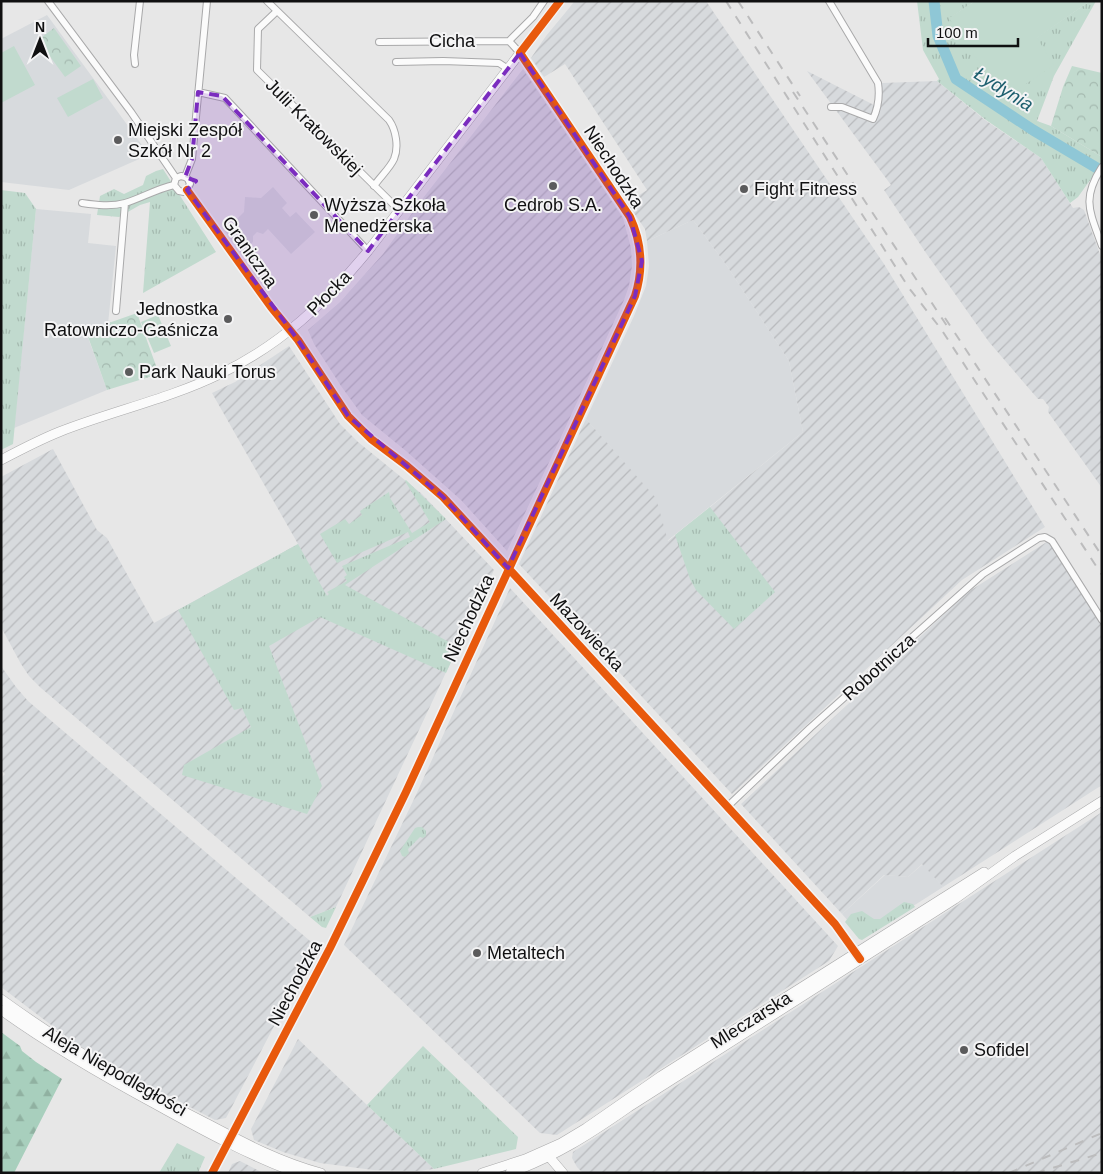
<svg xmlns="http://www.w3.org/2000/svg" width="1103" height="1174" viewBox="0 0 1103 1174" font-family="Arial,sans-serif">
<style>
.built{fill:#d7dadd}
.industrial{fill:url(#industrial-furrows)}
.grass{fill:url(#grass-tufts)}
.forest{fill:url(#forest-firs)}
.park{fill:url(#park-crowns)}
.pitch{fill:#c1dace}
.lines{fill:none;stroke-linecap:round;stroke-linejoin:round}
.river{stroke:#8fc7d6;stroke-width:11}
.minor-casing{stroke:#a9a9aa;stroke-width:8}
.major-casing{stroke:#a9a9aa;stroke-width:10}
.minor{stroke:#fbfbfb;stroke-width:6}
.major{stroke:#fbfbfb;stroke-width:9}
.rail{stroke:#bcbcbd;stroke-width:2;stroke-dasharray:9 9;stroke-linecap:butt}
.cycleway-casing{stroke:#f4f4f5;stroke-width:11}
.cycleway{stroke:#e8590c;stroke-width:8}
.marked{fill:#7b2cbf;fill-opacity:0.2;stroke:#7b2cbf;stroke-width:4;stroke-dasharray:10 6;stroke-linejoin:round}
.poi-dot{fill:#5b5b5c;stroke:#f4f4f5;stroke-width:2}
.labels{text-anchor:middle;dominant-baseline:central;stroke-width:4;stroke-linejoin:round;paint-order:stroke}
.street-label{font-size:18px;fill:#101011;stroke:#f4f4f5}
.poi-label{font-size:18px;fill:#101011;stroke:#f4f4f5;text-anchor:start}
.water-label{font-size:19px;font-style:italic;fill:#1e5f6f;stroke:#f4f4f5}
</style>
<defs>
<pattern id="industrial-furrows" width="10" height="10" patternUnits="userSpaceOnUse" patternTransform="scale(1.25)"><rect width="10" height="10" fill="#d7dadd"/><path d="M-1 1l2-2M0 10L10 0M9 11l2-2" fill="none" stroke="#b8babd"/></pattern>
<pattern id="grass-tufts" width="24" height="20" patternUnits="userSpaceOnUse" patternTransform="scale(1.25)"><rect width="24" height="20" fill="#c1dace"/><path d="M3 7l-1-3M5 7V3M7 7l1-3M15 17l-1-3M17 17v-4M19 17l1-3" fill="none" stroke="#a5bab0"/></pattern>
<pattern id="forest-firs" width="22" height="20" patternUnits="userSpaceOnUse" patternTransform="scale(1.25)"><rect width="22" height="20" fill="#a8cfbd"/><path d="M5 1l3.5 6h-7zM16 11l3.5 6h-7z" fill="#90b1a1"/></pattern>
<pattern id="park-crowns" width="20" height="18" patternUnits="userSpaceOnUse" patternTransform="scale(1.25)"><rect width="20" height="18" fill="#c1dace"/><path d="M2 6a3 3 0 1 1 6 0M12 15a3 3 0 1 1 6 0" fill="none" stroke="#a5bab0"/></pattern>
</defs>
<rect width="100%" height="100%" fill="#e7e7e7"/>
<path class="built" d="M47,15L147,152L146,156L69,190L1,182V39Z
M273,187L287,203L282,208L290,217L296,212L315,232L291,254L268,229L263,234L257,232L253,236V242L241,253L225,231L244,212L245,197L261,198Z
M36,209L91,214L88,243L116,246L108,324L86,332L107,390L14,428Z
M693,220L727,266L789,361L803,432L667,541L655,498L586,419L634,316L646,286L649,266L647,241Z
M923,864L943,887L863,938L842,914L885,875L908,877Z"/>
<path class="industrial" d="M575,1H706L884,264L1045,527L962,580L732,794L519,564L586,419L656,498L668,541L803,432L789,361L727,266L693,220L647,241L645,229L627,203L647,190L565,64L544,77L531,58L546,36Z
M523,69L623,218L631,248L632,266L629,286L624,300L561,437L507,551L461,500L406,451L362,415L341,386L314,344L308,330L340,302L383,254L420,202Z
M807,71L874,105L882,83L937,81L985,120L1041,158L1073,208L1079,207L1084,210L1102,260V488L1048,412L1049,407L1043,399H1038L989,342L926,253L884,190L891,185Z
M289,346L340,424L358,442L422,494L494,570L336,907L310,917L41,688L29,676L21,664L1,627V477L53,449L97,530L107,538L154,623L298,544L212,393L235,382Z
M1053,538L1102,614V785L943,887L922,864L908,877L884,875L842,914L741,804L968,592Z
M510,588L838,946L829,961L557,1135L540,1133L344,945L415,797Z
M1,666L16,687L28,701L316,946L226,1118L215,1120L134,1078L75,1043L1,987V778L5,774L1,770Z
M1102,812V1173H583L577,1167L572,1158L573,1152Z
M298,1039L367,1105L434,1169L417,1171L373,1170L320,1163L283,1152L254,1140L251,1129Z
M240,1161L263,1173H228L232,1164Z"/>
<path class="grass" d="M917,1H975L950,18L1036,38L1090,1H1096L1054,76L1037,121L1051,126L1102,157V167L1095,177L1093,176L1078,197L1070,203L1041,158L986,120L937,81L939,79L923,50Z
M163,169L216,252L143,293L150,202L140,205L119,217L97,215L100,196L114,189L124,194L143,185L146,176L156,171Z
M1,190L25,193L36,209L13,444L1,450Z
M406,480L446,519L345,585L458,647L446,673L320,617L269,646L322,786L307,814L182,775L184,765L251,727L242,708L234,710L178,610L298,544L327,596L329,594L327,592L347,581L344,577L347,575L342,566L410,537L408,532L337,563L320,534L345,519L349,524L362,515L360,511L389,492L390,498L412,533L430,522L405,481Z
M710,507L775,592L734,629L696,590L690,579L675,535Z
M418,827H422L426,831V836L423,838L420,837L408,849L409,853L405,857L402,856L400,851L415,828Z
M904,902L913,904L915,907L862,940L859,939L845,922L851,914L862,911L874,919H880Z
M336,907L326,928L322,927L310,917Z
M423,1046L518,1137L516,1149L434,1169L367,1105Z
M177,1143L205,1157L198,1173H159Z"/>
<path class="forest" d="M1,1032L20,1046L22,1051L36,1062L62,1079L14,1173H1Z"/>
<path class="park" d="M54,28L81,66L65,77L38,40Z
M1072,66L1102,73V157L1051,126L1063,87Z
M137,313L159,374L107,390L86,331Z"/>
<path class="pitch" d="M975,1H1090L1037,38L1054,65L1004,99L949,18Z
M14,46L35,85L1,103V53Z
M93,79L103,98L68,117L57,98Z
M158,315L171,346L154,353L141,322Z"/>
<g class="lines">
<path class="river" d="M934,1L938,36L956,79L1033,130L1102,171"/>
<g class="minor-casing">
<path id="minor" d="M48,1L131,112L176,178
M267,1L389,120C396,130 399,147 394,159C390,168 380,177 374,186
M829,1L878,83C880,96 878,108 873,119L842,107H831
M277,11L258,29L257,70L399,210
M509,41L533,17L544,1
M396,62L443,61L499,63L508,69
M135,64L134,55L140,1
M198,92L225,98L368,251
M1102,167C1081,199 1090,212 1102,246
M185,177L192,159L207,1
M185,177L181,176L176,178L174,185L179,191L184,192L187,190
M185,177L188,179L190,184L187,190
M187,190L271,307L298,340L348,416L371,439L407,466L443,497L835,924L857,956
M82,203C96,205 111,207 125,203C142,198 156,189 174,185
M116,311L125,203
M727,807L810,728L983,574L1039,538L1045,537L1052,541L1102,620
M212,1173L330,948L406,792L635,296C644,268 642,243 630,217L520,53L509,41L379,42"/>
</g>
<g class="major-casing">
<path id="major" d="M1,460C20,450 39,440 59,432C112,411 169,399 220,374C282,344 325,303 368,251L560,1
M1,999C66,1046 135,1087 206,1123C244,1143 280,1162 321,1173
M1,1010C51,1046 103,1076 157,1105C202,1130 248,1155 297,1173
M546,1153L563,1173
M482,1173L525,1159L561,1143L586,1128L661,1076L984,872
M510,1173C556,1156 589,1135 629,1107L955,899L1015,856L1102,801"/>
</g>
<use href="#minor" class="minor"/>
<use href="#major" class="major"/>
<path class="rail" d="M726,1L909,288L941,329L1102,575
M738,1L800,96
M793,92L947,326
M945,318L1102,556
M1009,1173L1102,1133
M1036,1173L1102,1153"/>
<g class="cycleway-casing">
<path id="cycleway" d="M187,190L271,307L298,340L348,416L371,439L407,466L443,497L835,924L860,959
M212,1173L330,948L406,792L635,296C644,268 642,243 630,217L520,53L560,1"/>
</g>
<use href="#cycleway" class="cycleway"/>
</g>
<path class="marked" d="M520,53L630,217L642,261L635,296L508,568L443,497L348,416L298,340L187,190L196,181L185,177L192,159L198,92L222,96L368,251Z"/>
<g class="poi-dot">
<circle cx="118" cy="140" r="5"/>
<circle cx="553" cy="186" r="5"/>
<circle cx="744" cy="189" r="5"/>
<circle cx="314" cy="215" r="5"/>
<circle cx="228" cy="319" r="5"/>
<circle cx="129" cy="372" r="5"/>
<circle cx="477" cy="953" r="5"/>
<circle cx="964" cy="1050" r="5"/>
</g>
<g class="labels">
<g class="street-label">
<text x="452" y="41">Cicha</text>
<text transform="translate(314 127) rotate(45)">Julii Kratowskiej</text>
<text transform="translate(614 167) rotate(57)">Niechodzka</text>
<text transform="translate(250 252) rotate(55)">Graniczna</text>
<text transform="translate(329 293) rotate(-46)">Płocka</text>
<text transform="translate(469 618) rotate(-65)">Niechodzka</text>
<text transform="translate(587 632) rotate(47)">Mazowiecka</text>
<text transform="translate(879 667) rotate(-42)">Robotnicza</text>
<text transform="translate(295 983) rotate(-62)">Niechodzka</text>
<text transform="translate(751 1020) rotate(-32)">Mleczarska</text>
<text transform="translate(115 1071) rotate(30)">Aleja Niepodległości</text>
</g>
<g class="poi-label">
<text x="128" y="130">Miejski Zespół<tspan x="128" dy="21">Szkół Nr 2</tspan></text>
<text x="754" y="189">Fight Fitness</text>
<text x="324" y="205">Wyższa Szkoła<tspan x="324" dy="21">Menedżerska</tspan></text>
<text x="553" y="205" text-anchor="middle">Cedrob S.A.</text>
<text x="218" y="309" text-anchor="end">Jednostka<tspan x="218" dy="21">Ratowniczo-Gaśnicza</tspan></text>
<text x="139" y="372">Park Nauki Torus</text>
<text x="487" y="953">Metaltech</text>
<text x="974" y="1050">Sofidel</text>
</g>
<g class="water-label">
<text transform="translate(1004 89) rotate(32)">Łydynia</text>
</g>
</g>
<rect width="1103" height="1174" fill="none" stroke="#101011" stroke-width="5"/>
<g transform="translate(40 40)" stroke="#f4f4f5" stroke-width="4" paint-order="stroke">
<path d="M0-4L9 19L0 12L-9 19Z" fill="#101011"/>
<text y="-8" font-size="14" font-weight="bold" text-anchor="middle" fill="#101011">N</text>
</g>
<path d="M928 38v8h90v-8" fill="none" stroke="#101011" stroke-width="2.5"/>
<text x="936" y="38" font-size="15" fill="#101011" stroke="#f4f4f5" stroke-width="4" paint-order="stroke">100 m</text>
</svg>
